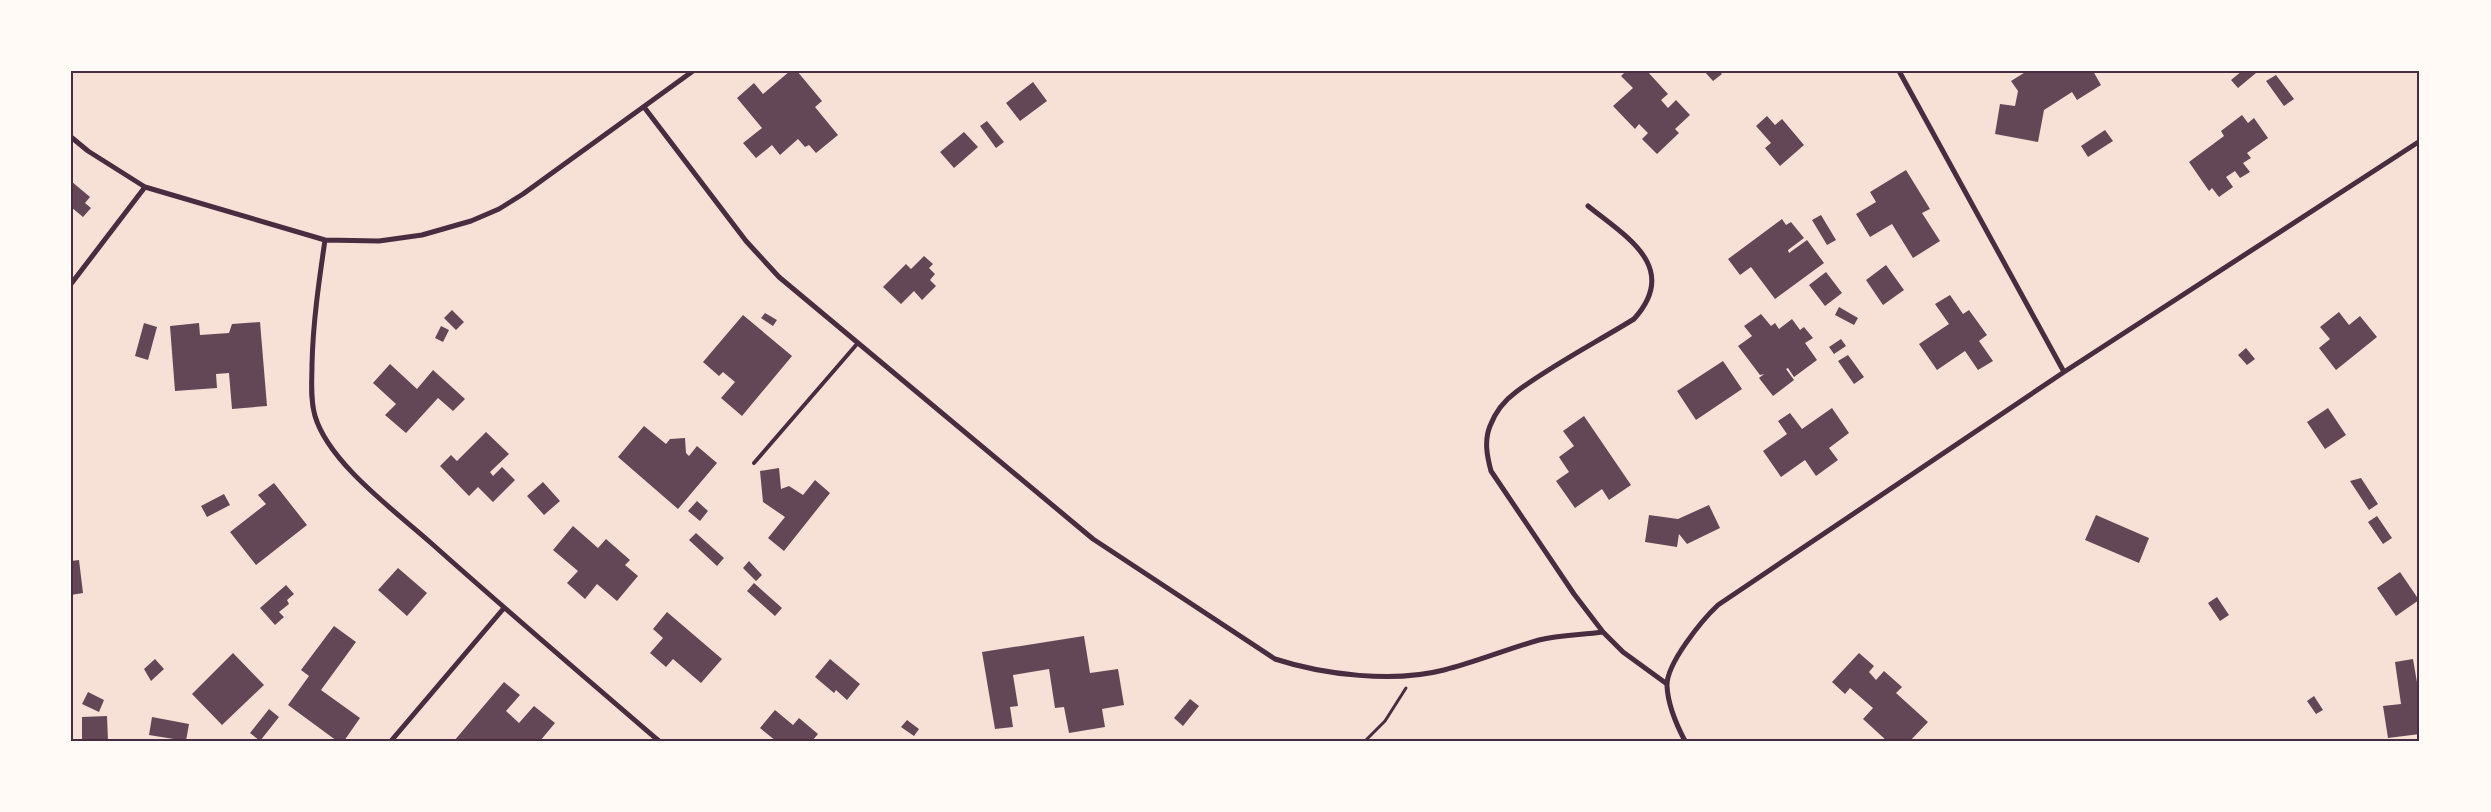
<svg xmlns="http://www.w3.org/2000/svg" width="2491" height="812" viewBox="0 0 2491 812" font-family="Barlow,sans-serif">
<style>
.building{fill:#644757}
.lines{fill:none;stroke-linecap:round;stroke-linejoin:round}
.path{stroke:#4a2c40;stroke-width:3}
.service{stroke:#4a2c40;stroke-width:4}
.minor{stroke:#4a2c40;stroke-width:5}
.neatline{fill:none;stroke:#4a2c40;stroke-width:2}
</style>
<rect width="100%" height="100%" fill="#f7e1d7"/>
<path class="building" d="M790,71H797L822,101L815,107L838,135L816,153L809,145L805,147L798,139L780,155L772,145L756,158L743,143L762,128L737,98L754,83L763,94Z
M1626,71H1647L1668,94L1661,100L1668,108L1676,100L1690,115L1675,129L1679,133L1657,154L1642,139L1648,133L1639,124L1635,129L1613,106L1633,88L1621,76Z
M1704,71H1719L1722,74L1713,81Z
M2027,71H2093L2101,85L2077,100L2072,92L2044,110L2038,142L1995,134L2000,104L2015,106L2018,91L2011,81Z
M2242,71L2256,73L2238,88L2231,80Z
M2276,75L2294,99L2284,106L2266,81Z
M1033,82L1047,101L1020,121L1006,103Z
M2242,115L2248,123L2254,118L2268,138L2247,153L2251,158L2243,163L2250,172L2240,178L2235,171L2226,177L2233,187L2219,197L2212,188L2209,191L2189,162L2224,136L2221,131Z
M1767,116L1775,125L1782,119L1804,145L1780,166L1765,148L1771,143L1756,126Z
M987,121L1004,142L996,148L980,126Z
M2105,130L2113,141L2088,157L2081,146Z
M964,132L978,147L954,168L940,152Z
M1906,170L1930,209L1922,213L1940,241L1913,258L1892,224L1870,237L1856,214L1876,202L1870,192Z
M71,181L90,197L85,203L91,208L83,217L71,207Z
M1821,215L1836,240L1827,245L1812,220Z
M1782,219L1786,225L1791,222L1804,238L1788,250L1789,253L1807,240L1824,263L1775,299L1751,267L1740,275L1728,259Z
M924,256L933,264L929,268L935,274L930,280L936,286L922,300L914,291L901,304L883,287L906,264L911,269Z
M1886,265L1904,290L1883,305L1866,280Z
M1826,272L1842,293L1825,306L1809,285Z
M1950,295L1963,314L1969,310L1987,335L1979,341L1993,361L1978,370L1965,351L1937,370L1919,344L1949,324L1935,304Z
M1839,307L1858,318L1854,325L1835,315Z
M452,310L464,322L456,330L444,318Z
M2339,312L2349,325L2360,316L2377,337L2336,370L2319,348L2330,339L2320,327Z
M765,313L777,320L773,326L761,318Z
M1761,314L1771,326L1775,323L1779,329L1792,319L1800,330L1804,327L1813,338L1805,343L1817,360L1794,377L1788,368L1786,369L1794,380L1773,396L1759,378L1764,374L1760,375L1738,346L1752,336L1744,326Z
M743,315L792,356L742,416L721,398L735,382L723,372L719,376L703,362Z
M260,322L267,406L232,409L229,373L216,374L217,388L175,391L170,326L199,323L200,335L229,333L232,324Z
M144,323L157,327L148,360L135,356Z
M441,326L449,330L443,342L435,338Z
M1841,339L1846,346L1834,354L1829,347Z
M2246,348L2255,359L2247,365L2238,355Z
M1848,355L1864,377L1854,384L1838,361Z
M1723,361L1742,389L1696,420L1677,391Z
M390,364L417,389L433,370L465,399L453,411L438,398L406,433L385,415L396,404L373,383Z
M1832,408L1849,433L1829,448L1838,460L1816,476L1805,460L1781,477L1763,451L1787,434L1778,421L1790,413L1802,429Z
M2328,408L2346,435L2325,449L2307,422Z
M1584,416L1631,485L1609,500L1602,489L1575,508L1556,481L1569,472L1559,457L1574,446L1563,431Z
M644,426L666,444L670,439L685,438L686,453L689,456L697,446L717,463L678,509L618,457Z
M486,432L509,454L490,472L493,476L502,467L515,480L493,502L478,487L469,496L440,466L451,455L457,461Z
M779,468L781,489L789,486L803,495L815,480L830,493L784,551L768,538L785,517L763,502L760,471Z
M2361,478L2378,504L2369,510L2350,481Z
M543,482L560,501L544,515L527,496Z
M274,483L307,525L256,565L230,532L266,504L258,495Z
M224,494L230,505L207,517L201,506Z
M697,501L708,511L700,521L688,511Z
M1709,505L1720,528L1687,544L1679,534L1677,547L1645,542L1649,515L1678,519Z
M2096,515L2149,538L2139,563L2085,540Z
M2377,516L2392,538L2383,544L2368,522Z
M573,526L598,548L606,539L630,560L625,565L638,576L617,601L597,584L585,599L567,583L578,571L553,550Z
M696,533L724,558L717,566L689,540Z
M79,560L83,593L71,595V561Z
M749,561L762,575L756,581L743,568Z
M398,568L427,593L407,616L378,590Z
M2400,572L2419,600L2396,616L2377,588Z
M754,583L782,608L775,616L747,591Z
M286,585L294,594L287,600L289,604L279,612L284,617L275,625L260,608Z
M2217,597L2229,615L2220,621L2208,603Z
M667,612L722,659L701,683L673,659L666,667L650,653L663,638L653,629Z
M334,626L356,642L321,690L360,718L344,741H337L288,705L309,676L301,670Z
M1084,636L1090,673L1118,669L1124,705L1102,709L1105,727L1069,733L1064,707L1055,708L1049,669L1013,675L1018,706L1010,707L1013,727L995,729L982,652Z
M233,653L264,685L222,725L192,694Z
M1859,653L1874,666L1869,672L1876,680L1884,671L1902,687L1896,693L1928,722L1910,741H1887L1863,719L1873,708L1850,688L1845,694L1832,682Z
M155,659L164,669L151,681L144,669Z
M830,659L860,684L847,700L836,690L834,693L815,677Z
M2413,659L2420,700V734L2388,738L2383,706L2401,704L2395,662Z
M504,682L520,695L506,711L519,723L534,706L555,723L540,741H454Z
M88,692L104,700L99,712L82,704Z
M2314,696L2323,710L2316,714L2307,701Z
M1190,699L1199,706L1183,726L1174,718Z
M269,709L279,717L260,741L250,733Z
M775,710L793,725L799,718L818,734L812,741H776L760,728Z
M107,716L108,741H82V717Z
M152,717L189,724L186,741L149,735Z
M907,720L919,729L914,736L901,727Z"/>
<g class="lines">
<path class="path" d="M1365,741L1385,721L1406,688"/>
<path class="service" d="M754,463L857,344"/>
<path class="minor" d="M1899,71L2064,372
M644,107L746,241L779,277L1093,539L1275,659C1324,675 1394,683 1444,670C1476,662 1507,649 1539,640C1559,635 1582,635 1603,632
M71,137L88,151L145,187L325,240L379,241L422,235L471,221L499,209L523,194L693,71
M1588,206C1625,236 1681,267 1634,319C1595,343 1552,365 1516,392C1505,400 1495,413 1490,426C1484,441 1487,456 1491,471L1574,594L1603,632L1623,652L1667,684
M325,240C319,281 313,322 312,364C312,381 310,399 315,416C329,463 394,510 431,543C506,610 582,675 659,741
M71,284L145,187
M391,741L504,608
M1685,741C1676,724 1668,705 1667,686C1666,664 1702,620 1718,605L2064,372L2420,141"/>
</g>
<rect width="2491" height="812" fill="none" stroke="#fffaf5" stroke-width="145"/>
<rect x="72" y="72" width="2346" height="668" class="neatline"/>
</svg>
